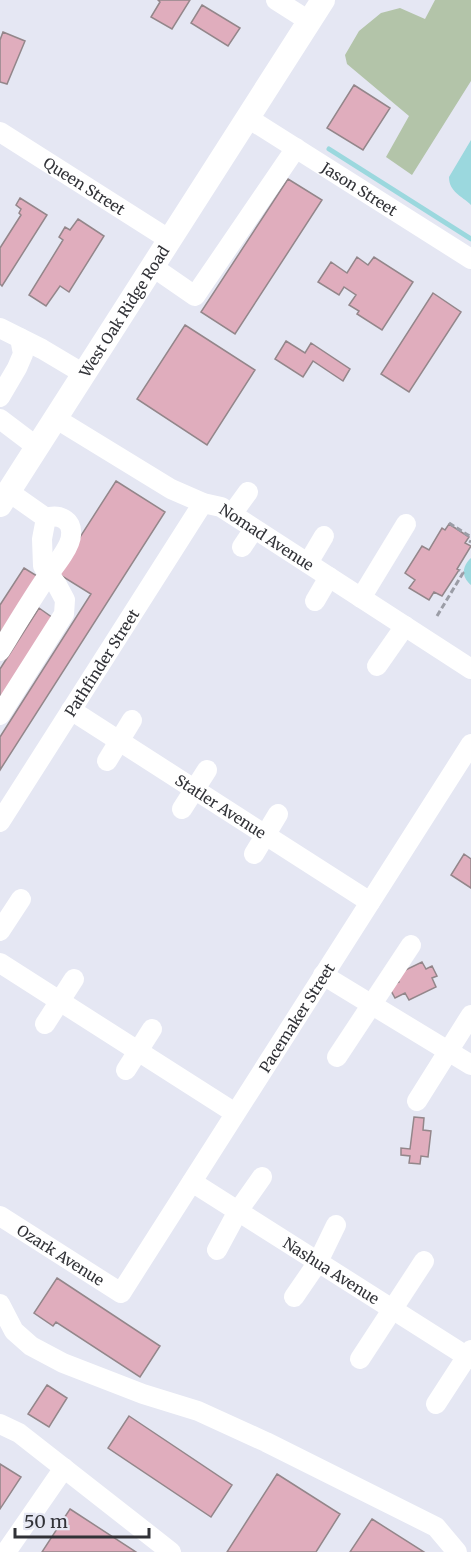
<svg xmlns="http://www.w3.org/2000/svg" width="471" height="1552" viewBox="0 0 471 1552" font-family="Merriweather,serif">
<style>
.green{fill:#b3c4a9}
.water{fill:#9bd8de}
.lines{fill:none;stroke-linecap:round;stroke-linejoin:round}
.stream{stroke:#9bd8de;stroke-width:5}
.building{fill:#e0adbd;stroke:#93868a;stroke-width:1.5}
.path{stroke:#9b9da6;stroke-width:3;stroke-dasharray:6 3;stroke-linecap:butt}
.minor{stroke:#fff;stroke-width:20}
.major{stroke:#fff;stroke-width:24}
.labels{text-anchor:middle;dominant-baseline:central;stroke-width:4.5;stroke-linejoin:round;paint-order:stroke}
.street-label{font-size:15px;fill:#313237;stroke:#e5e7f3}
</style>
<rect width="100%" height="100%" fill="#e5e7f3"/>
<path class="green" d="M435,0H471V81L412,175L386,157L409,116L347,64L345,55L359,31L381,13L400,8L425,19Z"/>
<path class="water" d="M471,140V205C462,196 449,192 449,177Z
M471,558V585C461,577 462,566 471,558Z"/>
<g class="lines">
<path class="stream" d="M329,149L471,239"/>
</g>
<path class="building" d="M158,0H190L172,29L151,17L160,2Z
M202,5L240,28L228,46L191,23Z
M3,32L25,41L7,84L0,82V40Z
M354,85L390,108L363,150L327,128Z
M288,179L322,200L235,334L201,312Z
M20,198L47,215L2,286L0,284V248L21,215L19,213L21,209L16,205Z
M78,219L104,236L69,292L60,286L46,306L29,295L63,240L59,237L65,227L70,230Z
M357,257L368,265L374,257L413,282L382,330L357,314L359,311L349,305L356,295L344,287L339,295L318,282L331,262L347,273Z
M433,293L461,312L409,392L381,374Z
M185,325L255,370L207,445L137,399Z
M286,341L305,353L311,343L350,369L343,381L313,361L303,377L275,359Z
M116,481L165,512L0,770V737L91,594L57,573Z
M449,524L469,537L465,543L471,546L457,569L459,570L442,596L434,592L429,600L409,588L415,580L405,573L422,546L429,550L442,528L445,530Z
M24,568L37,576L0,634V605Z
M39,608L53,618L0,701V669Z
M464,854L471,859V888L451,875Z
M422,962L426,969L432,966L437,976L432,978L436,987L409,1000L405,993L395,998L389,987L399,982L395,975Z
M414,1117L424,1118L423,1130L431,1131L428,1157L421,1156L420,1164L409,1163L410,1156L401,1155V1148L410,1149Z
M57,1278L160,1346L140,1377L56,1322L53,1326L34,1313Z
M47,1385L67,1398L49,1427L28,1414Z
M129,1416L232,1485L211,1517L108,1448Z
M0,1464L21,1477L0,1509Z
M277,1474L340,1514L316,1552H227Z
M70,1509L136,1552H42Z
M372,1519L424,1552H350Z"/>
<g class="lines">
<path class="path" d="M449,523L471,537
M469,541L471,542
M437,616L463,573L459,570"/>
<g class="minor">
<path d="M276,0L309,21"/>
<path id="s1" d="M248,118L471,259"/>
<path id="s2" d="M0,132L170,240"/>
<path d="M153,267L195,296L296,148"/>
<path d="M0,328L42,349L84,374"/>
<path d="M0,397L17,368L23,354L20,338"/>
<path id="s3" d="M55,418L171,489L203,503L221,507L471,669"/>
<path d="M0,419L37,447"/>
<path d="M232,514L248,492"/>
<path d="M242,547L254,529"/>
<path d="M308,563L324,536"/>
<path d="M361,598L406,524"/>
<path d="M315,601L329,577"/>
<path d="M0,651C16,625 31,600 48,575C55,566 71,546 71,535C73,519 58,514 46,518L9,492"/>
<path d="M377,666L405,626"/>
<path id="s4" d="M71,710L370,902"/>
<path d="M0,715L64,614L65,600L57,585L43,566L42,539L46,518"/>
<path d="M107,761L132,720"/>
<path d="M182,809L207,770"/>
<path id="s5" d="M0,822L203,503"/>
<path d="M254,854L278,814"/>
<path d="M0,931L21,899"/>
<path d="M0,963L235,1113"/>
<path d="M323,975L471,1065"/>
<path d="M45,1024L74,979"/>
<path d="M337,1057L411,945"/>
<path d="M126,1070L152,1029"/>
<path d="M417,1101L471,1015"/>
<path id="s6" d="M192,1182L471,1359"/>
<path id="s7" d="M0,1216L121,1293L471,744"/>
<path d="M217,1250L238,1211L262,1177"/>
<path d="M294,1297L318,1262L336,1225"/>
<path d="M0,1304L14,1331L31,1346L63,1363L143,1394L198,1411L266,1442L436,1527L457,1552"/>
<path d="M360,1359L424,1261"/>
<path d="M436,1404L471,1350"/>
<path d="M0,1424L19,1433L171,1552"/>
<path d="M6,1552L64,1468"/>
</g>
<path class="major" id="s8" d="M0,505L323,0"/>
</g>
<g class="labels">
<g class="street-label">
<text stroke="none"><textPath href="#s2" startOffset="100">Queen Street</textPath></text>
<text stroke="none"><textPath href="#s1" startOffset="132">Jason Street</textPath></text>
<text stroke="none"><textPath href="#s8" startOffset="230">West Oak Ridge Road</textPath></text>
<text stroke="none"><textPath href="#s3" startOffset="244">Nomad Avenue</textPath></text>
<text stroke="none"><textPath href="#s5" startOffset="189">Pathfinder Street</textPath></text>
<text stroke="none"><textPath href="#s4" startOffset="178">Statler Avenue</textPath></text>
<text stroke="none"><textPath href="#s7" startOffset="470">Pacemaker Street</textPath></text>
<text stroke="none"><textPath href="#s7" startOffset="72">Ozark Avenue</textPath></text>
<text stroke="none"><textPath href="#s6" startOffset="165">Nashua Avenue</textPath></text>
</g>
</g>
<path d="M15 1528v9h134v-9" fill="none" stroke="#313237" stroke-width="3"/>
<text x="24" y="1528" font-size="18" fill="#313237" stroke="#e5e7f3" stroke-width="4.5" paint-order="stroke">50 m</text>
</svg>
